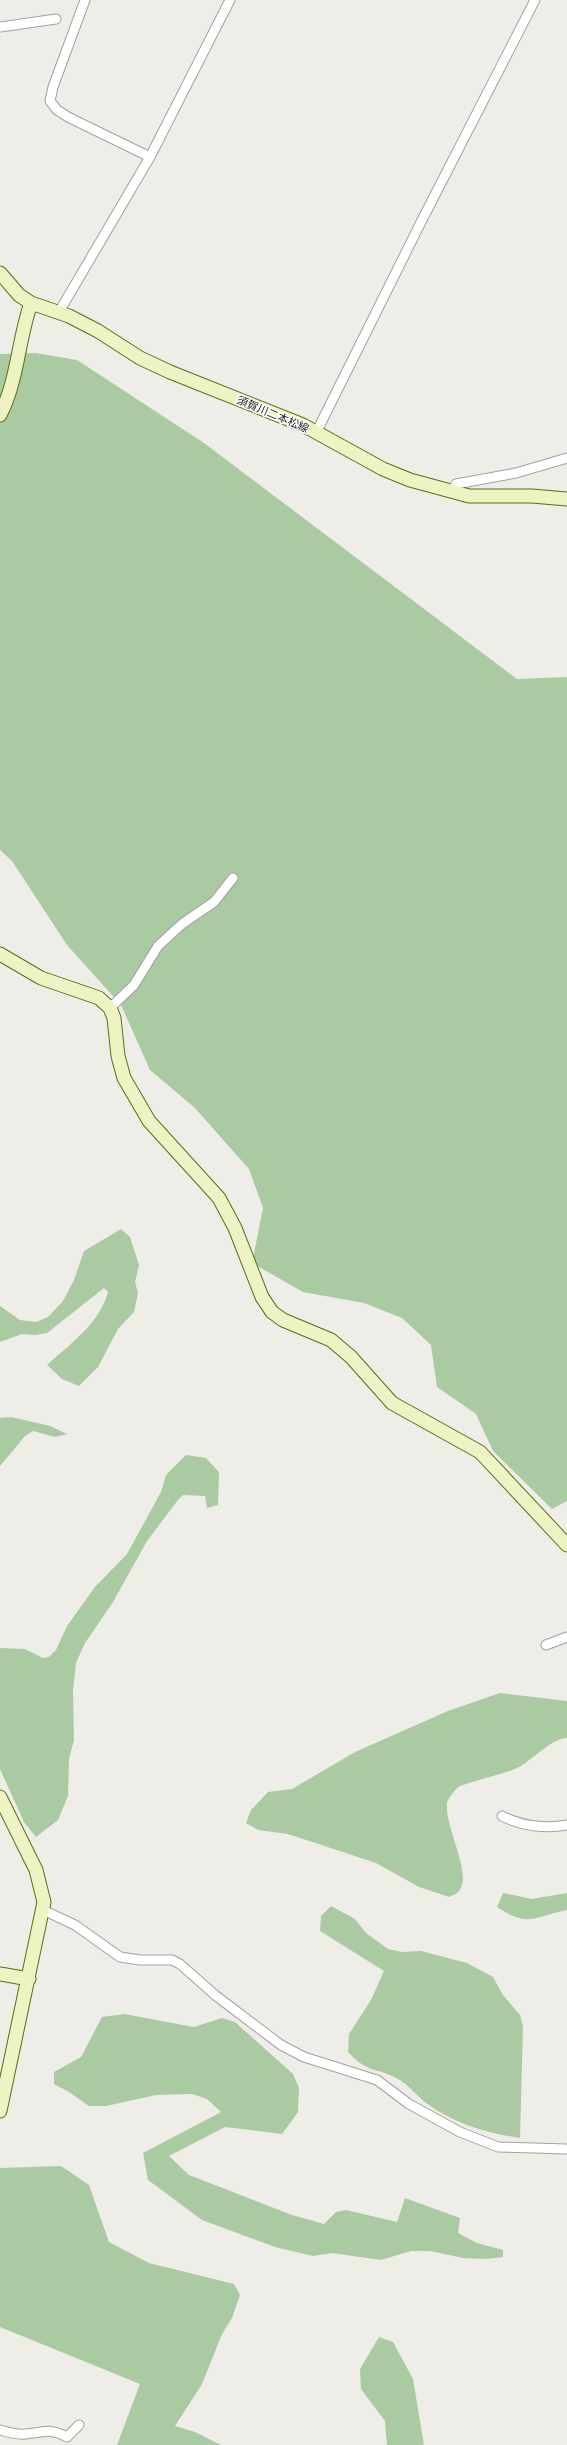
<svg xmlns="http://www.w3.org/2000/svg" width="567" height="2445" viewBox="0 0 567 2445" font-family="Montserrat,'Noto Sans JP',sans-serif">
<style>
.forest{fill:#aacaa1}
.lines{fill:none;stroke-linecap:round;stroke-linejoin:round}
.street-casing{stroke:#a1a1a1;stroke-width:11}
.secondary-casing{stroke:#5c6d11;stroke-width:15}
.street{stroke:#fff;stroke-width:9}
.secondary{stroke:#edf3c2;stroke-width:13}
.labels{text-anchor:middle;dominant-baseline:central;stroke-width:3;stroke-linejoin:round;paint-order:stroke}
.street-label{font-size:11px;fill:#202020;stroke:#fff}
</style>
<rect width="100%" height="100%" fill="#efede8"/>
<path class="forest" d="M36,353L77,360L204,443L517,679L567,677V1501L552,1509L493,1451L476,1414L437,1387L431,1345L402,1318L364,1303L303,1292L252,1263L263,1208L249,1169L195,1108L150,1070L121,1005L67,945L12,861L0,850V354Z
M121,1229L130,1237L139,1265L135,1282L138,1293L134,1312L118,1329L98,1367L79,1386L62,1379L47,1365C70,1344 100,1323 108,1292L104,1288L47,1333L35,1335L22,1334L0,1342V1306L20,1320L36,1322L48,1317L63,1301L74,1280L84,1251Z
M11,1417L50,1426L67,1434L55,1437L33,1431L25,1436L0,1466V1418Z
M186,1455L206,1458L219,1472L218,1505L207,1508L205,1496L183,1495L178,1500L147,1541L113,1602L85,1643L76,1663L73,1691L74,1740L69,1759L68,1796L58,1820L36,1837L24,1822L0,1769V1648L25,1649L43,1658L49,1657L56,1650L67,1626L95,1587L127,1554L161,1492L166,1475Z
M500,1693L567,1701V1738C550,1738 529,1765 512,1770C495,1776 477,1780 460,1786C456,1788 448,1798 447,1803C444,1826 473,1874 459,1891C457,1894 452,1895 449,1897L419,1887L376,1863L288,1834L258,1830L246,1823L251,1810L268,1792L292,1789L355,1752L448,1711Z
M503,1893L532,1899L567,1893V1910C533,1917 529,1928 497,1907Z
M331,1906L355,1919L366,1933L388,1949L402,1952L421,1951L467,1963L493,1977L503,1995L520,2015L523,2027L520,2138C486,2133 455,2124 426,2103C416,2095 410,2086 398,2079C377,2067 368,2074 348,2052L349,2034L371,2000L384,1971L320,1931L321,1916Z
M124,2014L194,2027L222,2018L235,2022L293,2074L299,2088L298,2112L282,2134L225,2127L169,2156L189,2175L292,2215L324,2224L336,2212L346,2210L397,2222L405,2198L460,2218L458,2233L477,2243L503,2250V2257L485,2259L463,2258L430,2251H411L381,2260L332,2253L313,2256L275,2247L202,2220L148,2180L143,2153L221,2112L207,2099L192,2094L156,2095L106,2106H89L69,2092L54,2084V2072L81,2057L102,2017Z
M61,2166L89,2185L109,2242L149,2263L234,2284L240,2295L232,2318L222,2334L202,2384L175,2426L195,2432L221,2445H117L140,2384L0,2327V2168Z
M379,2337L393,2342L413,2379L424,2445H387L385,2421L361,2389L360,2369Z"/>
<g class="lines">
<g class="street-casing">
<path id="street" d="M85,0L53,87L50,101L57,110L68,117L150,157
M0,27L56,19
M59,312L150,157L230,0
M316,433L421,222L535,0
M451,492L456,484L516,473L567,458
M110,1008L134,985L158,946L182,924L214,902L233,878
M546,1645L567,1637
M502,1816C521,1826 546,1829 567,1825
M43,1910L75,1925L120,1957L140,1960H172L180,1964L215,1995L281,2045L304,2057L377,2080L409,2104L460,2132L498,2147L567,2149
M0,2430C8,2432 17,2435 25,2434C44,2433 48,2427 67,2437L79,2425"/>
</g>
<g class="secondary-casing">
<path id="secondary" d="M0,273L19,295L31,303L69,316L98,331L140,358L170,372L303,425L383,469L410,480L469,496H532L567,499
M0,415C18,380 18,340 31,303
M0,954L41,978L99,998L110,1008L114,1018L118,1056L124,1078L149,1121L219,1198L235,1228L262,1297L272,1312L283,1320L331,1340L351,1357L392,1403L480,1452L567,1545
M0,1797L36,1870L44,1902L0,2111
M0,1974L29,1979"/>
</g>
<use href="#street" class="street"/>
<use href="#secondary" class="secondary"/>
</g>
<g class="labels">
<g class="street-label">
<text transform="translate(273 414) rotate(23)">須賀川二本松線</text>
</g>
</g>
</svg>
